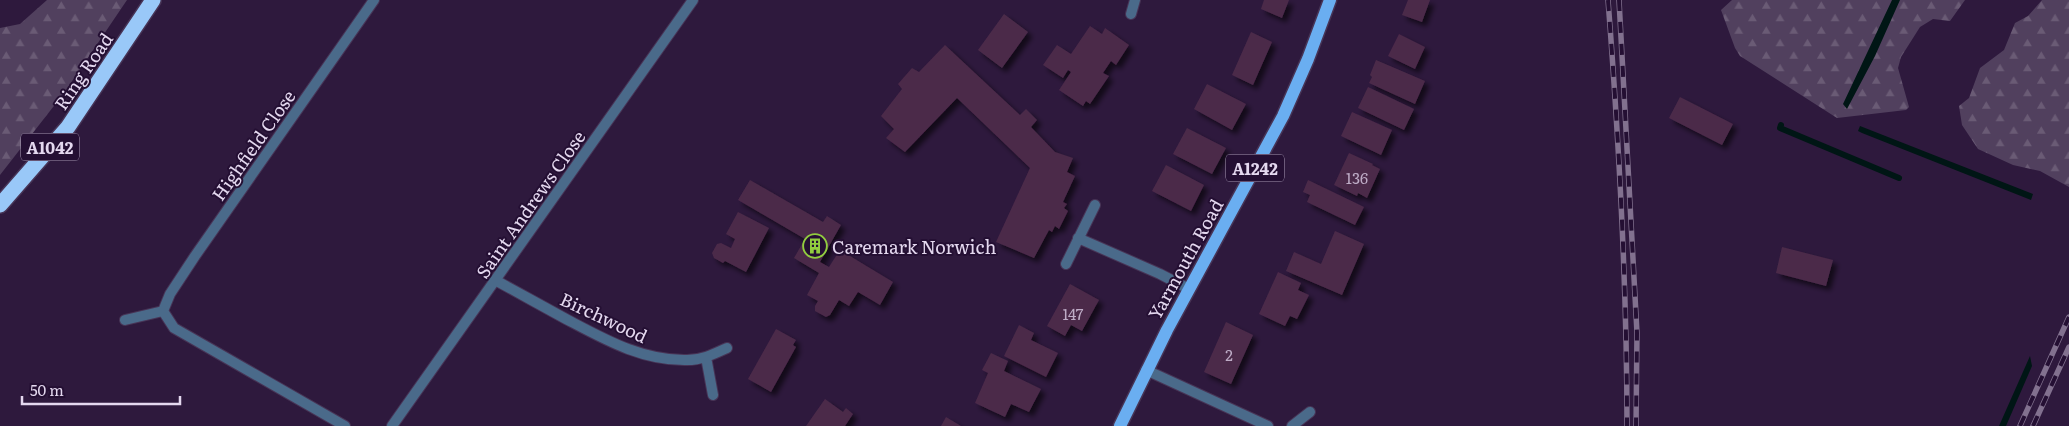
<svg xmlns="http://www.w3.org/2000/svg" width="2069" height="426" viewBox="0 0 2069 426" font-family="Literata,serif">
<style>
.forest{fill:url(#forest-firs)}
.water{fill:#001615}
.lines{fill:none;stroke-linecap:round;stroke-linejoin:round}
.stream{stroke:#001615;stroke-width:6}
.building{fill:#4b2a49;filter:url(#shadow)}
.lane-casing{stroke:#473456;stroke-width:12}
.street-casing{stroke:#473456;stroke-width:12}
.primary-casing{stroke:#473456;stroke-width:15}
.highway-casing{stroke:#473456;stroke-width:18}
.lane{stroke:#4a6a8a;stroke-width:10}
.street{stroke:#4a6a8a;stroke-width:10}
.primary{stroke:#6aaef1;stroke-width:12}
.highway{stroke:#99c8f8;stroke-width:15}
.rail-casing{stroke:#82718f;stroke-width:5.5}
.rail{stroke:#240f33;stroke-width:4;stroke-dasharray:11;stroke-linecap:butt}
.labels{text-anchor:middle;dominant-baseline:central;stroke-width:4;stroke-linejoin:round;paint-order:stroke}
.number-label{font-size:15px;fill:#beacc6}
.shield{fill:#240f33;stroke:#aa9cb7;stroke-width:1}
.shield-label{font-size:16px;font-weight:bold;fill:#e4d8ef}
.street-label{font-size:18px;fill:#e4d8ef;stroke:#240f33}
.poi-label{font-size:18px;fill:#e4d8ef;stroke:#240f33;text-anchor:start}
</style>
<defs>
<pattern id="forest-firs" width="22" height="20" patternUnits="userSpaceOnUse" patternTransform="scale(1.25)"><rect width="22" height="20" fill="#51405e"/><path d="M5 1l3.5 6h-7zM16 11l3.5 6h-7z" fill="#6a5b75"/></pattern>
<filter id="shadow"><feDropShadow dx="4.5" dy="4.5" stdDeviation="2.5" flood-color="#0009"/></filter>
</defs>
<rect width="100%" height="100%" fill="#2e193d"/>
<path class="forest" d="M47,0H127L64,93L0,175V28L20,24Z
M1732,0H1965L1950,21L1933,19L1920,27L1901,57L1898,68L1909,107L1906,110L1837,118L1740,56L1735,48L1721,10Z
M2042,0H2069V187L2040,171L2013,165L1978,149L1962,125L1959,106L1969,98L1980,68L2004,50L2015,23L2028,16Z"/>
<path class="water" d="M1892,0H1900L1875,56L1847,109L1843,104Z
M1860,126L2033,194L2031,200L1862,133L1858,131Z
M2030,356L2032,366L2006,426H1999Z"/>
<g class="lines">
<path class="stream" d="M1781,125L1780,128L1899,178"/>
</g>
<path class="building" d="M1264,0H1289L1282,18L1261,9Z
M1408,0H1430L1422,22L1402,15Z
M1004,14L1028,32L1002,68L978,50Z
M1090,26L1102,34L1105,28L1129,45L1116,65L1111,61L1103,73L1109,76L1090,104L1086,101L1083,106L1059,90L1071,72L1068,70L1063,78L1043,65L1057,45L1071,54Z
M1251,32L1272,42L1253,85L1232,75Z
M1399,34L1425,47L1415,69L1388,56Z
M945,45L1020,115L1026,109L1037,120L1031,127L1055,152L1073,158L1067,172L1075,176L1063,202L1067,204L1064,208L1068,211L1059,229L1055,226L1052,232L1049,230L1034,258L996,242L1030,168L957,98L905,152L886,138L894,129L881,116L902,89L898,84L912,68L919,72Z
M1376,60L1425,81L1415,104L1369,83L1372,77L1370,75Z
M1207,84L1246,104L1232,130L1194,109Z
M1368,87L1414,109L1404,130L1358,108Z
M1680,97L1733,124L1722,145L1669,118Z
M1352,112L1392,130L1381,155L1341,136Z
M1187,128L1226,148L1212,174L1173,154Z
M1349,153L1373,164L1372,165L1380,169L1367,198L1358,193L1357,196L1334,185Z
M1166,165L1204,185L1191,211L1152,191Z
M750,180L823,222L827,216L841,225L820,262L829,267L838,253L843,256L845,253L893,282L880,305L858,292L849,306L839,300L830,315L826,317L815,311V306L818,301L807,295L819,273L794,258L805,239L738,200Z
M1308,180L1364,207L1355,225L1307,202L1310,195L1303,192Z
M738,212L769,228L746,272L725,261L723,263L714,258L712,253L717,244L721,243L731,248L735,239L726,234Z
M1335,231L1364,244L1342,295L1286,271L1294,252L1321,264Z
M1782,247L1833,260L1826,286L1776,273Z
M1278,272L1301,283L1298,290L1309,295L1297,319L1290,316L1285,326L1259,314Z
M1070,284L1099,300L1082,331L1071,325L1065,336L1047,326Z
M1226,322L1253,335L1231,384L1204,372Z
M1019,325L1034,333L1031,340L1058,353L1046,377L1004,356Z
M776,329L796,340L793,345L796,347L771,392L748,379Z
M991,353L1008,361L1004,371L1041,389L1029,412L1011,404L1005,417L975,403L988,373L982,370Z
M825,399L843,412L846,408L853,414L845,426H806Z
M946,417L961,426H941Z"/>
<g class="lines">
<g class="lane-casing">
<path id="lane" d="M1078,238L1160,274L1189,289
M1066,264L1095,205"/>
</g>
<g class="street-casing">
<path id="street" d="M1131,14L1135,0
M495,280C519,293 542,306 566,319C604,339 642,361 687,360C702,360 714,354 727,348
M163,311L170,294L195,256L374,0
M125,320L163,311L174,328L345,426
M706,357L713,395
M1146,370L1268,426
M392,426L693,0
M1292,426L1310,412"/>
</g>
<g class="primary-casing">
<path id="primary" d="M1120,426L1167,330L1283,116L1308,59L1330,0"/>
</g>
<g class="highway-casing">
<path id="highway" d="M0,205L68,127L153,0"/>
</g>
<use href="#lane" class="lane"/>
<use href="#street" class="street"/>
<use href="#primary" class="primary"/>
<use href="#highway" class="highway"/>
<g class="rail-casing">
<path id="rail" d="M1608,0C1619,142 1627,284 1627,426
M1619,0L1637,333L1636,426
M2020,426L2069,317
M2033,426L2069,347"/>
</g>
<use href="#rail" class="rail"/>
</g>
<defs>
<g id="building-ring" transform="scale(1.25)"><circle r="9.5" fill="#240f33" stroke="#92cd3f" stroke-width="1.5"/><path d="M-4-6H4V6H1V3H-1V6H-4ZM-2.5-4.3h1.7v1.8h-1.7ZM.8-4.3h1.7v1.8H.8ZM-2.5-1h1.7V.8h-1.7ZM.8-1h1.7V.8H.8Z" fill="#92cd3f"/></g>
</defs>
<g fill-rule="evenodd">
<use href="#building-ring" x="815" y="246"/>
</g>
<g class="labels">
<g class="number-label">
<text x="1357" y="177">136</text>
<text x="1073" y="313">147</text>
<text x="1229" y="354">2</text>
</g>
<g class="shield">
<rect x="21" y="133.5" width="58" height="27" rx="4"/>
<rect x="1226" y="154.5" width="58" height="27" rx="4"/>
</g>
<g class="shield-label">
<text x="50" y="147">A1042</text>
<text x="1255" y="168">A1242</text>
</g>
<g class="street-label">
<text transform="translate(83 71) rotate(-56)">Ring Road</text>
<text transform="translate(253 145) rotate(-55)">Highfield Close</text>
<text transform="translate(530 204) rotate(-55)">Saint Andrews Close</text>
<text transform="translate(1185 259) rotate(-61)">Yarmouth Road</text>
<text transform="translate(604 317) rotate(25)">Birchwood</text>
</g>
<g class="poi-label">
<text x="832" y="246">Caremark Norwich</text>
</g>
</g>
<path d="M22 396v8h158v-8" fill="none" stroke="#e4d8ef" stroke-width="2.5"/>
<text x="30" y="396" font-size="15" fill="#e4d8ef" stroke="#240f33" stroke-width="4" paint-order="stroke">50 m</text>
</svg>
